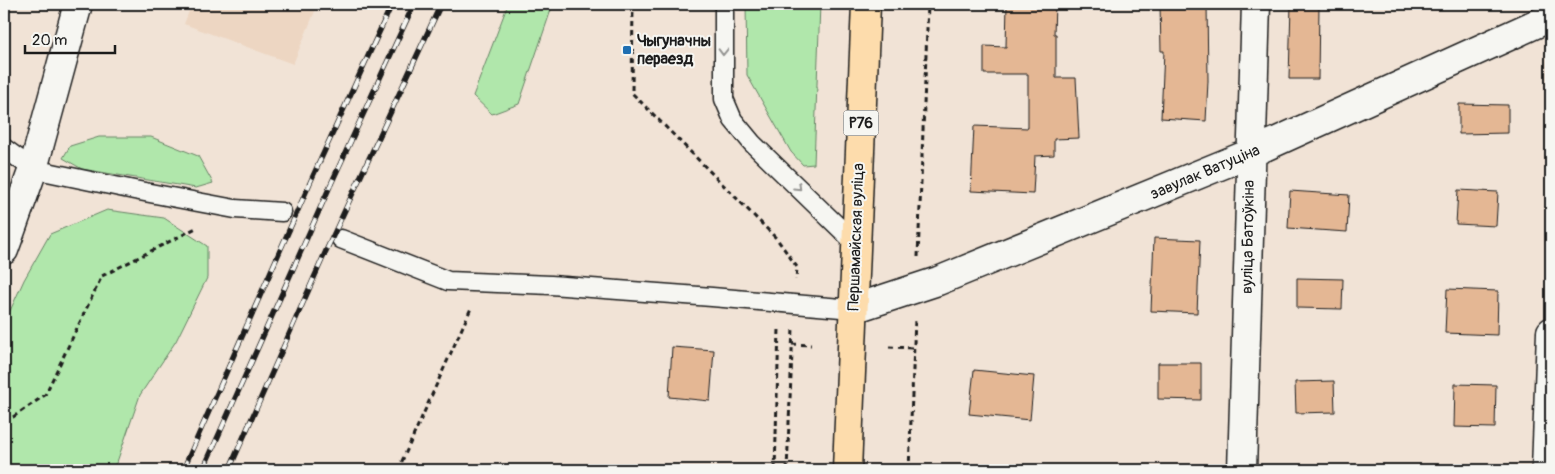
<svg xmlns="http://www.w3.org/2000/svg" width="1555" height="474" viewBox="0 0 1555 474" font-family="Pangolin,sans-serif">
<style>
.built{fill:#edd6c2}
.green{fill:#b0e7ab;stroke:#668264}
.building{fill:#e4b794;stroke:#1c1c1c}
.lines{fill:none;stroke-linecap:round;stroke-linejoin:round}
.service-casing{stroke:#1c1c1c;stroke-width:21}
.minor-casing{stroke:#1c1c1c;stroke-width:31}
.tertiary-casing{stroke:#1c1c1c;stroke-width:31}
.primary-casing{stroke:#1c1c1c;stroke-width:31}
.path{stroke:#1c1c1c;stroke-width:3;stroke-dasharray:5 4;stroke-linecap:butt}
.service{stroke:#f6f6f2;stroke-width:18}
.minor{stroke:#f6f6f2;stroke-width:28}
.tertiary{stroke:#f6f6f2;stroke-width:28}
.primary{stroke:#fddcac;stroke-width:28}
.rail-casing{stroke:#1c1c1c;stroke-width:5.5}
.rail{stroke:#f6f6f2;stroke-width:4;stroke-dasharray:11;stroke-linecap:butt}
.oneway{stroke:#949492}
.poi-dot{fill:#1f6fb2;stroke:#f6f6f2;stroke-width:2}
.labels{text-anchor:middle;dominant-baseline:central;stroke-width:4;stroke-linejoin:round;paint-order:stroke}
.shield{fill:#f6f6f2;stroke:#5d5d5c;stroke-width:1}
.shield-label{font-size:15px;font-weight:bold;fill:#1c1c1c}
.poi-label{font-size:16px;font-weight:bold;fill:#1c1c1c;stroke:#f6f6f2;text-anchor:start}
.street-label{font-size:16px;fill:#1c1c1c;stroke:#f6f6f2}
</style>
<rect width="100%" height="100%" fill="#f1e3d6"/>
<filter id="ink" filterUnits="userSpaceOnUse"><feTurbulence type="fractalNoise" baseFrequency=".02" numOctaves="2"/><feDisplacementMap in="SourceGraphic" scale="10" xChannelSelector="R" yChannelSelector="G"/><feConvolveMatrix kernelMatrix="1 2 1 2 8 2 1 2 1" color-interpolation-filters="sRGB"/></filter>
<g filter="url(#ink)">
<path class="built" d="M192,4H318L293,64L184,24Z"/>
<path class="green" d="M508,4H553L519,104L492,114L473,96Z
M746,4H820L814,164L803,165L791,152L747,75Z
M99,137H151L198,156L213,183L196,188L82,169L63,158L70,146Z
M107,210L164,218L207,246V278L176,341L140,395L117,462L108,470H4V324L24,280L50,234Z"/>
<path class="building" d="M1007,4H1055L1054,34H1056V78H1076L1079,138L1054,139V155L1035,156L1033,194L971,191L974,126L1028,128V74H984V46L1006,47Z
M1160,4H1207L1208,81L1206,121L1161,118L1164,51H1161Z
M1291,4H1319L1318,79H1289Z
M1459,104L1508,105V133L1459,134Z
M1458,190L1498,192L1496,226L1456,224Z
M1290,191L1349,195L1347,232L1288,228Z
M1154,238L1200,240L1197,313L1151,311Z
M1297,278L1343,279L1342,309L1297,308Z
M1447,289L1498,291L1497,335L1445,333Z
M672,347L714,350L710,401L669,397Z
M1158,363H1201V400L1158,399Z
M974,370L1034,376L1030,420L969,414Z
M1334,381L1335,412L1296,413L1295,382Z
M1455,384L1496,385L1495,428L1454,427Z"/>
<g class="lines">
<g class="service-casing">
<path id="service" d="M724,4V99L733,120L752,143L855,243
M4,148L33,169L134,190L235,209L282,212
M341,239L448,281L551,285L712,297L853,309"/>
</g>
<g class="minor-casing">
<path id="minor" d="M853,309L938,281L1251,153L1551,17
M1242,470L1256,4
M1546,470L1551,332"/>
</g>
<g class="tertiary-casing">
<path id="tertiary" d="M4,250L33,169L78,4"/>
</g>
<g class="primary-casing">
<path id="primary" d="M847,470L866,4"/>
</g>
<path class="path" d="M633,4L632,93L777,239L797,267L796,280
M918,257L928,4
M792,344L811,345
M889,347L913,348
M4,418L13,417L45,395L102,276L198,227
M398,470L472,306
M775,470L779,328
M787,470L793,328
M909,470L915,319"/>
<use href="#service" class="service"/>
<use href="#minor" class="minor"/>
<use href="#tertiary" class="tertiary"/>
<use href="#primary" class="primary"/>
<g class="rail-casing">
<path id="rail" d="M183,470L313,176L392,4
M203,470L331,184L414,4
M229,470L325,253L441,4"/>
</g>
<use href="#rail" class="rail"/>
</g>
<defs><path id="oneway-chevron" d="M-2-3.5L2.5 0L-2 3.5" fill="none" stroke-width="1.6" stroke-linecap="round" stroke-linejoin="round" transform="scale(1.25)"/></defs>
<g class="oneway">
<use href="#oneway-chevron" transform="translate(723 52) rotate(91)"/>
<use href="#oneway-chevron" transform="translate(798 187) rotate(44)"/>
</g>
</g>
<rect class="poi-dot" x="622" y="45" width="10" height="10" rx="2.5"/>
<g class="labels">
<rect class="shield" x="843.5" y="110.5" width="35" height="25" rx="4"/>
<g class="shield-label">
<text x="861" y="123">Р76</text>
</g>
<g class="poi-label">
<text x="637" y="41">Чыгуначны<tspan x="637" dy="18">пераезд</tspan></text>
</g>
<g class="street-label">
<text transform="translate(1205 172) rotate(-23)">завулак Ватуціна</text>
<text transform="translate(856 237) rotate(-88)">Першамайская вуліца</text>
<text transform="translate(1248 237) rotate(-89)">вуліца Батоўкіна</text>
</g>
</g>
<rect width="1555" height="474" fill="none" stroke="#f6f6f2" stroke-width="20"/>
<rect x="10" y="10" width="1535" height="454" fill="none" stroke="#1c1c1c" stroke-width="2" filter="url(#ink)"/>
<path d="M25 45v8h90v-8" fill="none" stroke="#1c1c1c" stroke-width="2.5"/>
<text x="32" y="45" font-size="15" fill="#1c1c1c" stroke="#f6f6f2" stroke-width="4" paint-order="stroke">20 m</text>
</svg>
